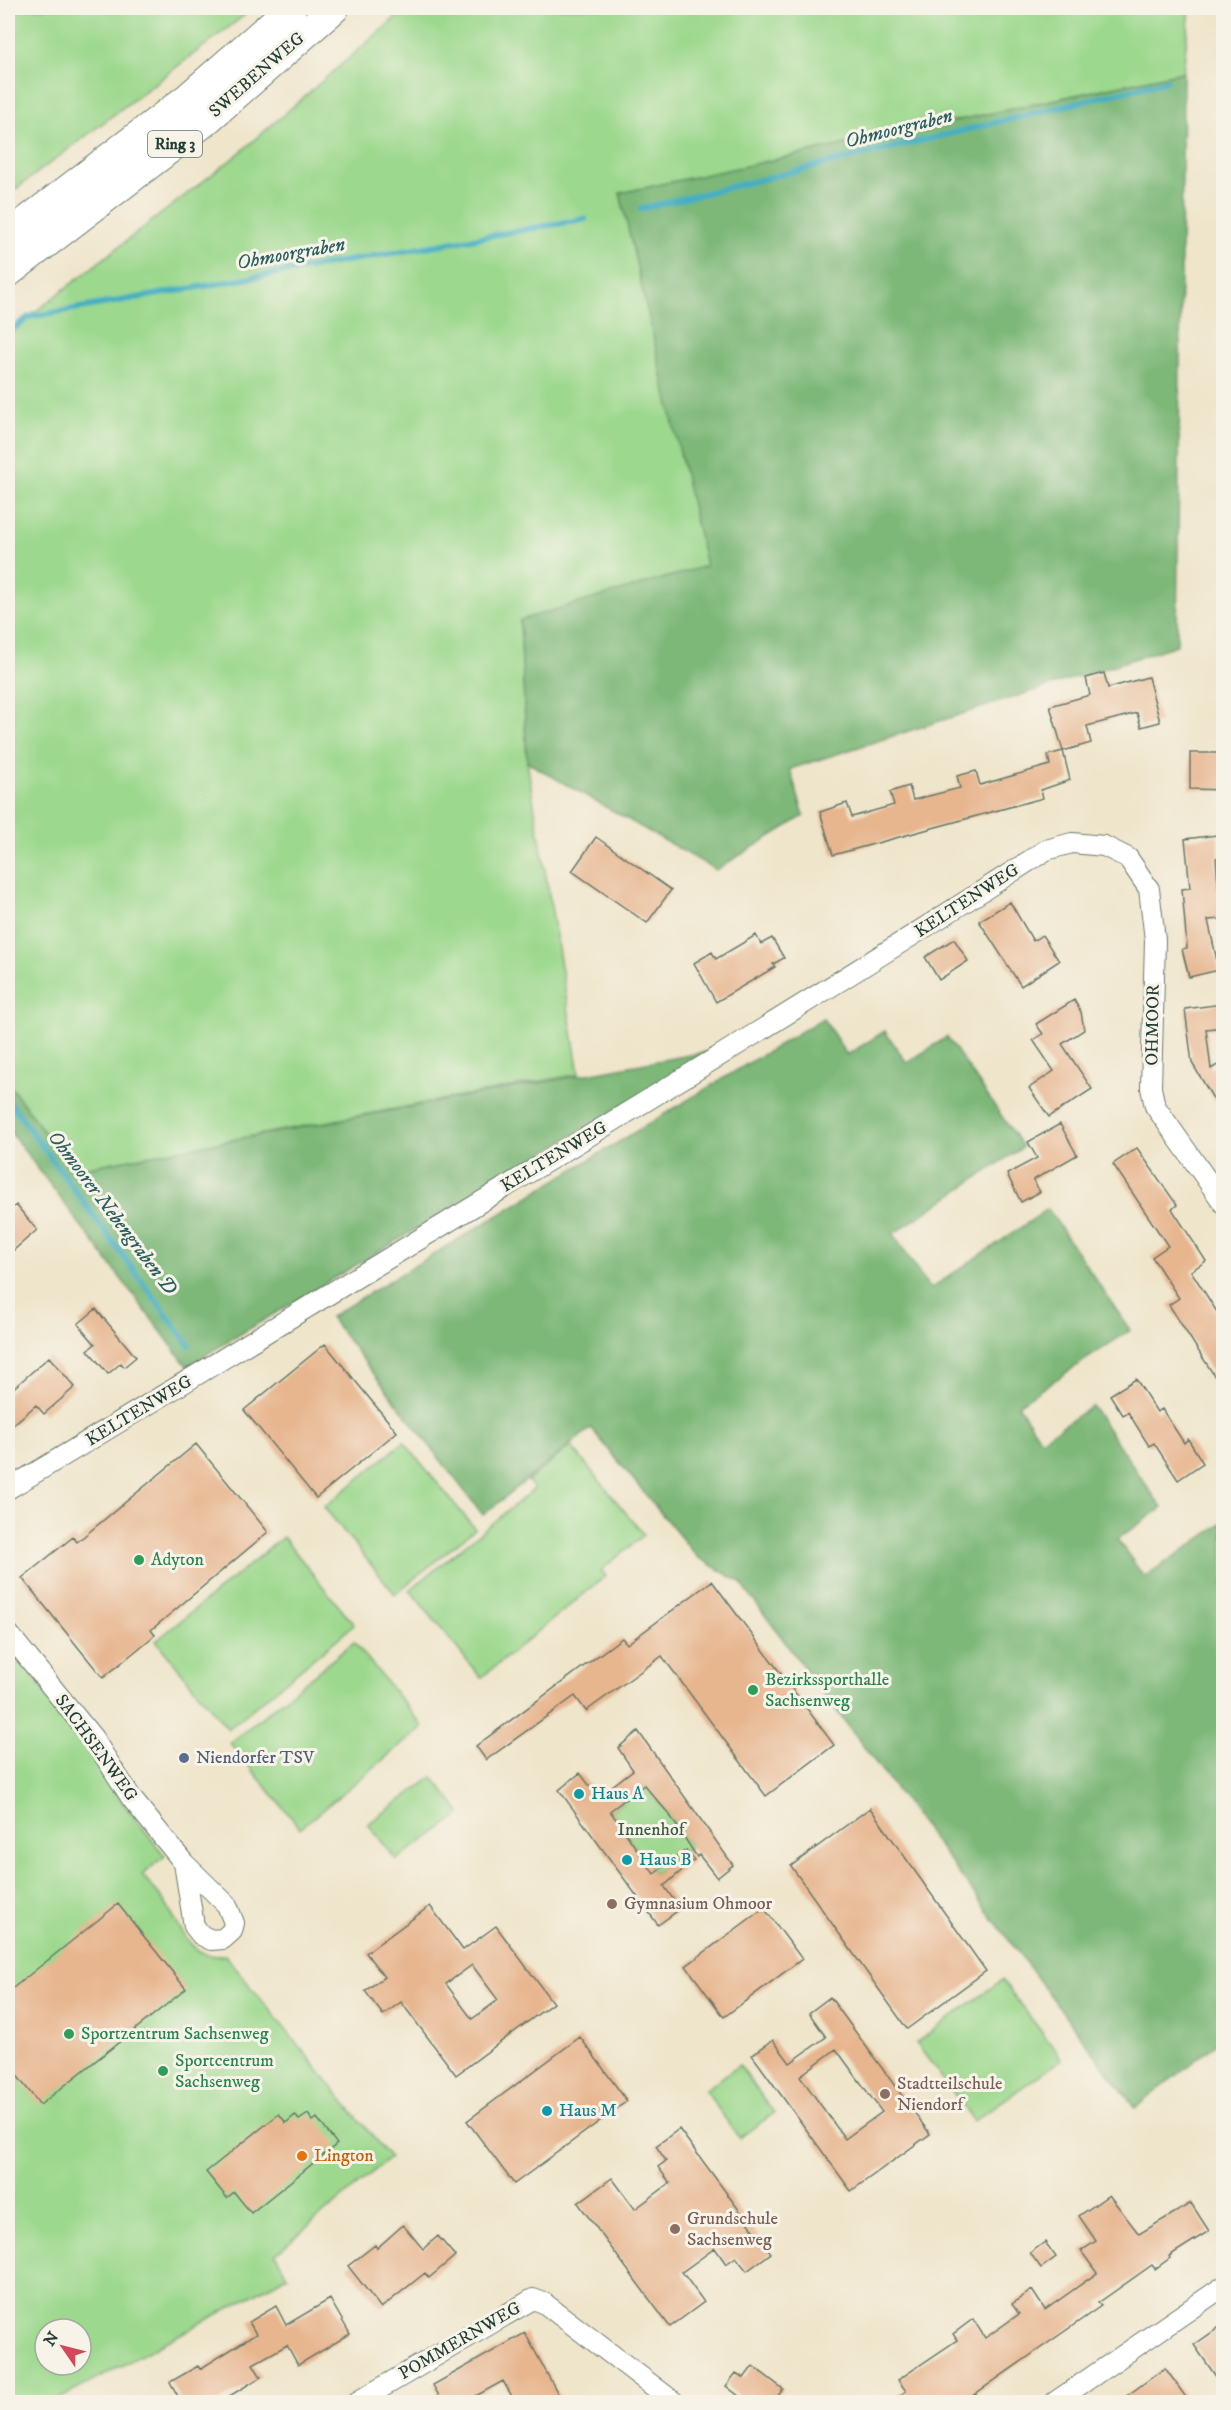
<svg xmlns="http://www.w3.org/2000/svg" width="1231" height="2410" viewBox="0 0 1231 2410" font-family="'IM FELL DW Pica',serif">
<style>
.green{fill:#9cd88d;stroke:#5e8a60;stroke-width:1.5;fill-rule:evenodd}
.forest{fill:#7db878;stroke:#4e7a56;stroke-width:1.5}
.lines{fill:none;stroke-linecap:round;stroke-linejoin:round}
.stream{stroke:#44afc2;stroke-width:6}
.building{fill:#e7b58e;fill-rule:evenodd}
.minor-casing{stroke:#687869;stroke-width:22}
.primary-casing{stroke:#687869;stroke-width:32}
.minor{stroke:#fff;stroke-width:20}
.primary{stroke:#fff;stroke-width:30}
.leisure-dot{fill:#2e9e5b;stroke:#f7f3e8;stroke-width:2}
.service-dot{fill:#5c6f8a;stroke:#f7f3e8;stroke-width:2}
.culture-dot{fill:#0f9aa8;stroke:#f7f3e8;stroke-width:2}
.education-dot{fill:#8d6e63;stroke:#f7f3e8;stroke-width:2}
.food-dot{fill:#e8710a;stroke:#f7f3e8;stroke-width:2}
.labels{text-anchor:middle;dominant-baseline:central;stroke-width:6;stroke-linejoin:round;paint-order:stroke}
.shield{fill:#f7f3e8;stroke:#60746a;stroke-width:1.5}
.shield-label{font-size:16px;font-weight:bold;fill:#1f3d34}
.street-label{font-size:18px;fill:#1f3d34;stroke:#f7f3e8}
.leisure-label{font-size:18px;fill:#27864d;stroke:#f7f3e8;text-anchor:start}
.service-label{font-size:18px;fill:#4e5e75;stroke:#f7f3e8;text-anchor:start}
.culture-label{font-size:18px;fill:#0d838f;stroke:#f7f3e8;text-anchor:start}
.park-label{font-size:18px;fill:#385c46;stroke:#f7f3e8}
.education-label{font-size:18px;fill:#785e54;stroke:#f7f3e8;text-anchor:start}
.food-label{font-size:18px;fill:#c56008;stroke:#f7f3e8;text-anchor:start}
.water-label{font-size:20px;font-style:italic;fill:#2a5f5f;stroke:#f7f3e8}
</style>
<rect width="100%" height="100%" fill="#f7f3e8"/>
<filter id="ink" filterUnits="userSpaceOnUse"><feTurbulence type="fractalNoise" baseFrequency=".0167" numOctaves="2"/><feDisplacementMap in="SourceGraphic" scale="12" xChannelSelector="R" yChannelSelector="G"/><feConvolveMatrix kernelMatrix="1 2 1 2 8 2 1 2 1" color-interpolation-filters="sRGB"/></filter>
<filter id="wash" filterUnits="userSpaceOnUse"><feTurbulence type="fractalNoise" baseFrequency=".008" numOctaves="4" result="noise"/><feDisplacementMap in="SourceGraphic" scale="24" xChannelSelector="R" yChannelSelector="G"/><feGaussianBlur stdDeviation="1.35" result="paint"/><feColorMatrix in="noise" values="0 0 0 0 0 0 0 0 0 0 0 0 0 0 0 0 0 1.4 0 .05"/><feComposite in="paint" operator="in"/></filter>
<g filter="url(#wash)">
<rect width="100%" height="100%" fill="#efe5cb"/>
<path class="green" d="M8,8H254L8,195Z
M407,8H1190L1183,72L620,193L707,566L520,621L527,762L579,1074L72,1170L8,1083V333L237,155Z
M404,1442L475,1529L395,1594L324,1507Z
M571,1446L644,1535L601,1570L606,1576L481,1678L410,1590L534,1489L528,1481Z
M283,1537L354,1625L228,1729L156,1641Z
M354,1642L423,1727L300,1828L230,1743Z
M8,1646L86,1742L122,1802L165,1856L142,1875C149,1883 157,1891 163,1900C180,1924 190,1963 225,1955L390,2158L275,2254L288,2276L54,2402H8ZM45,2329H81V2365H45Z
M433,1777L461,1814L396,1860L368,1824Z
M644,1785L669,1814L690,1846L654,1874L610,1811Z
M1002,1980L1062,2059L974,2121L916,2043Z
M739,2065L774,2113L739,2138L705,2090Z"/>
<path class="forest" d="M1183,72L1177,645L790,769L804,816L716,870L527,762L520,620L706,566L620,193Z
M823,1018L847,1055L885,1031L907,1063L947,1037L1023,1147L893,1234L930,1289L1048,1209L1130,1330L1018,1405L1041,1440L1092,1406L1162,1508L1117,1539L1144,1577L1223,1523V2038L1135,2108L740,1582L697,1557L591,1428L483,1515L330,1317Z
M716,1050L187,1366L8,1129V1083L72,1170Z"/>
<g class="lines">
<path class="stream" d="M640,209L1167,81
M8,333L29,317L585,219
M8,1100L189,1345"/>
</g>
<g id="blocks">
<path class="building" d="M1104,673L1108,688L1148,677L1160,722L1141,727L1137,713L1087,726L1091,743L1063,751L1050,706L1090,695L1086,678Z
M1063,751L1070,780L1041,790L1043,798L833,855L820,812L847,803L852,817L894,805L890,792L909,786L913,800L960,788L957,776L976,771L980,785L1050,765L1048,755Z
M1190,753H1224V790L1190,789Z
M1217,835L1220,857L1216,858L1221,919L1208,920L1219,970L1189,977L1182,949L1187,948L1182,889L1190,888L1185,839Z
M596,837L671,890L647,923L572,871Z
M1010,902L1033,941L1042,935L1059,961L1021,986L979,921Z
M756,935L761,944L772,938L784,958L773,964L775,967L716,1002L694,963L712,952L716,959Z
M954,939L968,961L939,980L925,957Z
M1074,1000L1081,1012L1084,1030L1062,1044L1092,1089L1049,1117L1029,1088L1054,1071L1033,1040L1043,1034L1036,1024Z
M1222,1004L1224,1027L1206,1029L1211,1069L1224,1061V1117L1192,1063L1185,1009Z
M1060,1124L1077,1155L1033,1180L1040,1192L1021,1202L1007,1174L1037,1158L1028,1142Z
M1137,1148L1177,1205L1172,1209L1206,1261L1191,1271L1224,1323V1391L1169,1305L1179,1298L1152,1257L1168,1246L1113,1164Z
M16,1205L37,1230L8,1255V1212Z
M96,1309L136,1357L124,1367L121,1363L108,1374L88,1350L95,1344L78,1324Z
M325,1344L397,1432L316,1498L244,1410Z
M49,1357L75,1387L44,1414L36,1405L8,1429V1393Z
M1136,1379L1157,1412L1162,1409L1184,1443L1188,1439L1203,1463L1178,1480L1154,1443L1149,1446L1128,1412L1123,1415L1110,1395Z
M196,1444L268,1532L151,1630L155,1635L103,1678L22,1578L73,1537L77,1542Z
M712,1581L834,1745L766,1796L662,1656L586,1711L575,1696L486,1760L476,1746L622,1638L627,1644Z
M638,1731L733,1865L717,1878L699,1855L697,1857L669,1814L644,1785L610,1811L654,1874L686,1850L694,1860L664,1886L680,1909L658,1925L559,1790L580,1773L598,1797L633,1770L618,1748Z
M870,1808L986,1971L907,2029L791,1866Z
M118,1904L186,1989L40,2105L8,2064V1992Z
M430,1906L463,1950L496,1926L553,2003L456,2075L401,2002L383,2015L365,1991L384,1977L366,1953ZM472,1965L498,2000L472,2019L446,1984Z
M764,1908L802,1959L724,2017L686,1966Z
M830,1997L930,2134L851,2191L752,2055L773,2040L790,2063L826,2037L809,2013ZM836,2049L882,2112L845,2139L800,2076Z
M580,2037L627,2101L514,2184L467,2121Z
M279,2114L286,2123L295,2115L299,2120L308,2114L313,2121L317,2118L337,2144L251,2213L234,2192L227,2198L206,2172Z
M679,2129L771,2253L747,2271L736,2257L726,2264L715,2248L682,2272L704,2302L670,2327L578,2203L612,2178L635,2209L670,2183L658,2167L666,2161L656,2146Z
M1109,2195L1139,2234L1191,2203L1209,2231L1169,2256L1170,2258L1155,2269L1152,2265L1098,2303L1101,2306L962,2403H889L906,2391L898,2380L957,2340L953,2334L973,2319L985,2338L1019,2314L1012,2304L1032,2290L1045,2310L1097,2273L1081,2251L1096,2241L1079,2216Z
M403,2225L423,2249L438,2236L455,2256L429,2278L425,2273L381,2308L348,2266L375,2245L377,2248Z
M1045,2242L1056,2257L1041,2268L1030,2253Z
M330,2299L350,2334L298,2365L287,2345L253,2364L261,2377L218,2403H182L170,2382L198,2366L200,2369L256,2334L249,2322L276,2306L286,2325Z
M1224,2324V2388L1194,2345Z
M525,2333L563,2403H516L503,2381L463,2403H443L433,2385Z
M753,2366L783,2389L773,2403H748L726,2386L736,2373L744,2378Z
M1165,2368L1190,2403H1117Z"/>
</g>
</g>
<g filter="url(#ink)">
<use href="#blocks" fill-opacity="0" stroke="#687869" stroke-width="1.5"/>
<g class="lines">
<g class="minor-casing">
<path id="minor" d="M8,1489C129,1417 248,1343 369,1270C596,1132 823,994 1046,850L1072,843L1104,846L1128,858L1149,889L1155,940L1151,1088L1155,1106L1224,1204
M8,1633L93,1738L132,1799L184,1863L227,1905L234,1923L232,1931L223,1939L211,1940L201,1935L194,1926L184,1863
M357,2402L533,2299L544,2303L674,2402
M1055,2402L1224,2286"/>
</g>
<g class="primary-casing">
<path id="primary" d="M8,236L187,99L291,8
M8,272L205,121L334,8"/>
</g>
<use href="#minor" class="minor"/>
<use href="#primary" class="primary"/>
</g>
</g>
<g class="leisure-dot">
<circle cx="139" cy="1560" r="6"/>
<circle cx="753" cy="1690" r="6"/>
<circle cx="69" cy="2034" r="6"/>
<circle cx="163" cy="2071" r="6"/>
</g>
<circle class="service-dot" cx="184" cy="1758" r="6"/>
<g class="culture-dot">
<circle cx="579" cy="1794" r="6"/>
<circle cx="627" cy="1860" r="6"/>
<circle cx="547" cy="2111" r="6"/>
</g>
<g class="education-dot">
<circle cx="612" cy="1904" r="6"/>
<circle cx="885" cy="2094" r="6"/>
<circle cx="675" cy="2229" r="6"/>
</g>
<circle class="food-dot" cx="302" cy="2156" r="6"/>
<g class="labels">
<rect class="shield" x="148" y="131" width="54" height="26" rx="4.5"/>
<g class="shield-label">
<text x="175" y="144">Ring 3</text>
</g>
<g class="street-label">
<text transform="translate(257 75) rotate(-41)">SWEBENWEG</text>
<text transform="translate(967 901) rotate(-33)">KELTENWEG</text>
<text transform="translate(1153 1025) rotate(-89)">OHMOOR</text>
<text transform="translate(554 1157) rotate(-31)">KELTENWEG</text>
<text transform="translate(139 1411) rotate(-31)">KELTENWEG</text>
<text transform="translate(96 1748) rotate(54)">SACHSENWEG</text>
<text transform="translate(460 2341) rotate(-30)">POMMERNWEG</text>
</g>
<g class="leisure-label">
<text x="151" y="1560">Adyton</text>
<text x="765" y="1680">Bezirkssporthalle<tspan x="765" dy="21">Sachsenweg</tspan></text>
<text x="81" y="2034">Sportzentrum Sachsenweg</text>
<text x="175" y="2061">Sportcentrum<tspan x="175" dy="21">Sachsenweg</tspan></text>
</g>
<g class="service-label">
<text x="196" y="1758">Niendorfer TSV</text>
</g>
<g class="culture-label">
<text x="591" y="1794">Haus A</text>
<text x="639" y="1860">Haus B</text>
<text x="559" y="2111">Haus M</text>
</g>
<g class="park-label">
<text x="651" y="1830">Innenhof</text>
</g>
<g class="education-label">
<text x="624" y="1904">Gymnasium Ohmoor</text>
<text x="897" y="2084">Stadtteilschule<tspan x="897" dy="21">Niendorf</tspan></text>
<text x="687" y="2219">Grundschule<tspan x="687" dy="21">Sachsenweg</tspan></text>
</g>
<g class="food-label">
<text x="314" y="2156">Lington</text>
</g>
<g class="water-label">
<text transform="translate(899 129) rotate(-14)">Ohmoorgraben</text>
<text transform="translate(291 254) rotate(-10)">Ohmoorgraben</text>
<text transform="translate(112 1213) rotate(53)">Ohmoorer Nebengraben D</text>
</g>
</g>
<rect width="1231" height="2410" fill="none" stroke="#f7f3e8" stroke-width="30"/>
<g transform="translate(63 2347) rotate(305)"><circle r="28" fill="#f7f3e8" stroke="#a1aaa0" stroke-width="1.5"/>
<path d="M0-4.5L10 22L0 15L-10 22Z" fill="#d1495b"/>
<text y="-9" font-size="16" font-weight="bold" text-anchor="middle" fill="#1f3d34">N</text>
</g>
</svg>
